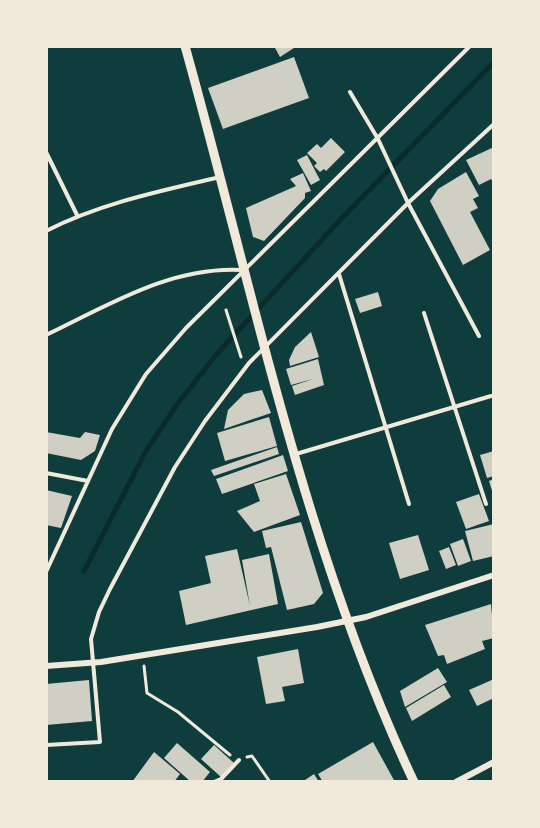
<svg xmlns="http://www.w3.org/2000/svg" width="540" height="828" viewBox="0 0 540 828" font-family="'Libre Baskerville',serif">
<style>
.lines{fill:none;stroke-linecap:round;stroke-linejoin:round}
.stream{stroke:#0a2a2b;stroke-width:5}
.building{fill:#cfcfc3}
.path{stroke:#f1e9da;stroke-width:3}
.service{stroke:#f1e9da;stroke-width:4}
.minor{stroke:#f1e9da;stroke-width:6}
.tertiary{stroke:#f1e9da;stroke-width:9}
</style>
<rect width="100%" height="100%" fill="#0f3d3e"/>
<g class="lines">
<path class="stream" d="M84,571L147,449L179,402L216,355L340,220L494,62"/>
</g>
<path class="building" d="M274,46H297L280,57Z
M294,57L309,98L223,129L208,88Z
M331,138L345,152L326,171L324,169L320,172L314,166L317,163L307,153L317,144L321,148Z
M494,147V184L491,179L479,185L466,160Z
M307,155L320,180L311,185L297,160Z
M466,172L479,196L473,199L478,208L470,212L490,250L463,265L430,201L438,189Z
M303,173L311,191L305,193V198L264,241L253,237L246,208L296,186L290,179Z
M378,292L382,306L360,313L355,299Z
M311,332L319,357L290,366L289,360L295,347Z
M318,359L324,385L295,395L292,386L313,379L291,385L286,369Z
M262,390L271,413L224,429L228,410L244,394Z
M269,417L277,446L225,461L217,433Z
M46,432L80,438L85,432L100,435L95,451L81,460L46,453Z
M277,447L279,454L214,476L211,470Z
M494,451V476L487,478L480,455Z
M283,455L288,471L222,494L216,479Z
M286,474L300,515L254,532L237,511L260,501L254,484Z
M494,479V494H493L489,481Z
M46,490L72,496L61,528L46,525Z
M479,494L489,521L466,529L456,502Z
M301,522L323,593L314,604L287,610L271,547L266,548L262,531Z
M494,524V556L473,561L465,531Z
M418,535L429,570L400,579L389,543Z
M463,539L471,561L458,566L450,544Z
M449,547L456,565L446,569L439,551Z
M237,549L250,606L242,560L269,554L278,604L186,625L179,591L211,583L205,556Z
M491,604L494,638L482,641L485,649L447,664L444,655L438,656L425,625Z
M298,649L304,683L282,687L285,701L266,704L257,657Z
M438,668L447,682L405,707L400,691Z
M494,679V698L477,706L469,690Z
M89,680L92,721L46,725V684Z
M444,685L451,697L412,721L406,708Z
M373,742L395,782H323L318,774Z
M177,743L210,772L202,782H191L164,758Z
M214,745L234,763L221,777L201,759Z
M154,752L180,774L174,782H132Z
M314,774L319,782H302Z"/>
<g class="lines">
<path class="path" d="M226,310L241,357
M144,666L147,693L178,712L230,755
M247,757L252,756L270,782"/>
<path class="service" d="M350,92L378,139L408,203L479,336
M46,152L77,215
M46,231C101,203 161,191 220,177
M339,274L409,504
M424,313L486,504
M46,335C109,305 171,266 242,270
M296,454L491,396
M46,473L88,481
M46,572L112,429L146,374L186,328L470,46
M46,745L100,742L91,639L99,612L110,589L175,467L205,421L249,363L408,203L494,124
M214,782L221,779L239,760"/>
<path class="minor" d="M46,666L101,662L317,627L366,617L494,575
M456,782L494,762"/>
<path class="tertiary" d="M185,46C254,293 304,549 414,782"/>
</g>
<rect width="540" height="828" fill="none" stroke="#f1e9da" stroke-width="96"/>
</svg>
